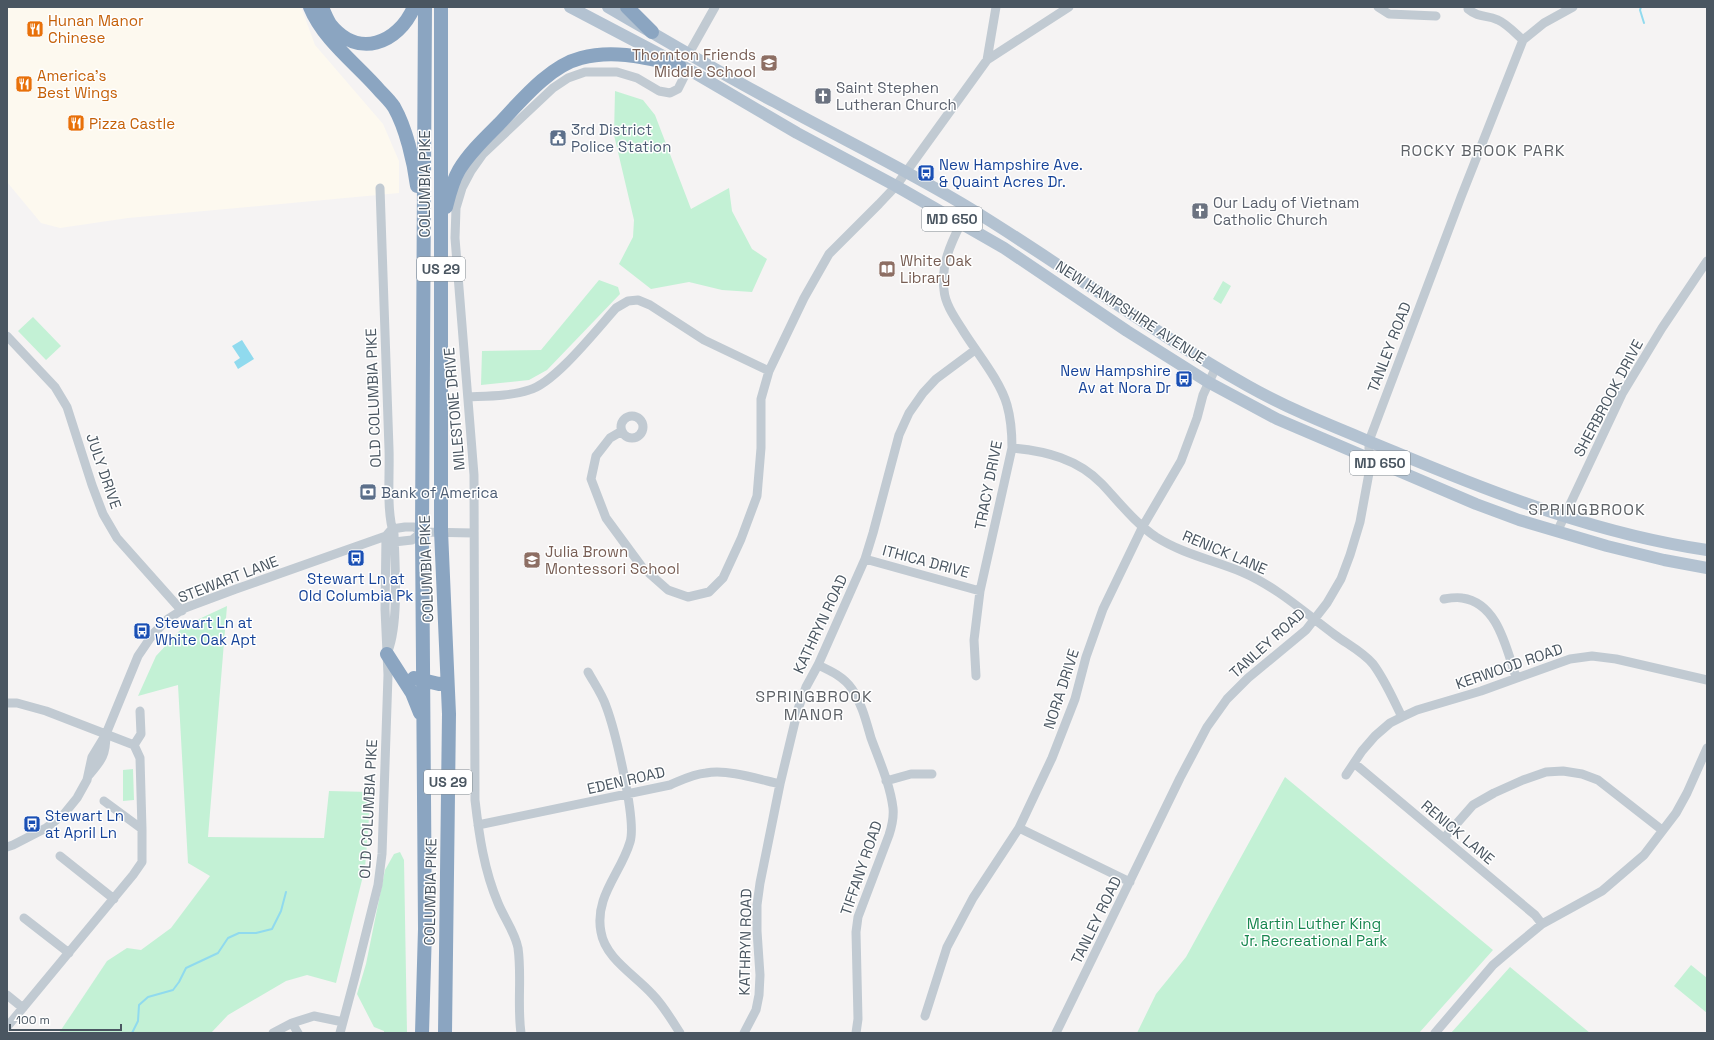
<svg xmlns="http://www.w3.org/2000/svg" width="1714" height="1040" viewBox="0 0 1714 1040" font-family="'Space Grotesk',sans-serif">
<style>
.commercial{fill:#fdf9ef}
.green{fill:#c3f1d5}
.water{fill:#90daee}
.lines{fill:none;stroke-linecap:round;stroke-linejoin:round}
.stream{stroke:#90daee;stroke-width:2}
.minor{stroke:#c1cad2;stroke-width:9}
.major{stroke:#b3c2d1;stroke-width:12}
.highway{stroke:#8ba5c1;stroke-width:14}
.labels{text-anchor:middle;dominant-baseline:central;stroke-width:3;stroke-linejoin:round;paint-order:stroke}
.shield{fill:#fff;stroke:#808990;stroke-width:1}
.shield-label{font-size:14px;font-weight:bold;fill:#4a5661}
.food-label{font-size:15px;fill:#c56008;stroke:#fff;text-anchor:start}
.education-label{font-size:15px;fill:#785e54;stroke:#fff;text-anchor:start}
.worship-label{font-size:15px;fill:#5b616d;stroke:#fff;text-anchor:start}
.service-label{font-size:15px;fill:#4e5e75;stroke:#fff;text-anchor:start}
.transit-label{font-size:15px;fill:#164399;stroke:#fff;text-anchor:start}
.street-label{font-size:15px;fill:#4a5661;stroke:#fff}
.park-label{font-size:15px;fill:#17864f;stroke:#fff}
.neighbourhood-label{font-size:16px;letter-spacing:1px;fill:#5f6368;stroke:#fff}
</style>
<rect width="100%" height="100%" fill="#f5f3f3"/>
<path class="commercial" d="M7,7H301L315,45L383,124L399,161V193L128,218L60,228L41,223L7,182Z"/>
<path class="green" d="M615,91L643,100L655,115L691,209L729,188L732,211L752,249L767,259L752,292L722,290L689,282L651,289L619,264L633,237L634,220L614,135Z
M599,280L618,287L620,294L547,370L529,380L481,385L482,351L541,350Z
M1223,281L1231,286L1221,304L1213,299Z
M33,317L61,346L46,360L18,331Z
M227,606L208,837L324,838L329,791L371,792L365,868L336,983L307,975L286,981L228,1015L211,1033H59L107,961L127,948L141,950L171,928L210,876L188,863L178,685L138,696L156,656L184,626Z
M133,769L134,800L123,801V770Z
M1285,777L1493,950L1419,1033H1137L1156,994L1186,957Z
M400,852L404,860L407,1033H384V1031L374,1027L357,994L366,964L385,870L394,854Z
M1691,965L1707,978V1013L1674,986Z
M1510,967L1590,1033H1451Z"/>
<path class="water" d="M242,340L254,359L238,369L234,362L240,358L232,346Z"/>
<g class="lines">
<path class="stream" d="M1641,7L1640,10L1644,23
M132,1033L138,1021L139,1005L148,997L173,990L179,982L186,968L218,953L228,938L239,933H256L272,929L281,911L286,892"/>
<path class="minor" d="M1378,7L1389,14L1436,16
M1468,9C1480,19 1486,14 1498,20C1507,24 1515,33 1523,40
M688,55L715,7
M987,60L996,7
M380,188C383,275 386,362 389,449C390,473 386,513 394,534C395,565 399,623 388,651
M961,223C950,245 941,265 944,290C945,304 955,318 962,329C976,352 1000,380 1007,405C1011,419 1012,433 1012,448L980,591L974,640L976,676
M7,336L55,387L67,407L92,485L103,514L117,538L182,611
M468,397C488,396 511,396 529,390C555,383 597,329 616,308L628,301L638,300L650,305L704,340L769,371
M621 427a11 11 0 1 1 22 0a11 11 0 1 1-22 0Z
M622,431L610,438L596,456L591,479L606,518L642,567L668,590L688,597L709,592L723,578L741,539L757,496L761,448V399L769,371L804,298L829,254L879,204L896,186L987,60L1069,7
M1012,448C1046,451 1078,459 1102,484C1119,502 1135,523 1156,537C1183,554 1213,560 1242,572C1277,587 1305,613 1335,635C1347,644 1363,652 1373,664C1385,680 1393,699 1402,717
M1557,532L1622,394L1662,328L1707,261
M394,542L412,540L422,532
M865,559L980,591
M1444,599C1450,598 1457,597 1462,598C1498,603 1506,648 1516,677
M818,665C831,671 844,677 852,689C862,704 866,721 871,738C879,760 890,784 893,808C894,818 892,826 889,835L858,917L856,932L858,1019L856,1033
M588,672C594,683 602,694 606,706C615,730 637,821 630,842C621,873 594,897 601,932C605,958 635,975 652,994C663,1005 671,1019 680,1033
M7,703H17L46,711L134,745L140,758L142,829V862L133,875L7,1027
M134,745L141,734L140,711
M1354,763L1535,915L1542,924
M89,775C102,760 106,755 106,734
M1346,775L1362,751L1375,736L1390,723L1402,717L1417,710L1481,691L1570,659L1592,656L1616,659L1707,680
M886,781L911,774H932
M104,801L142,829
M478,825L670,785C682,780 693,774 706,773C728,769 758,779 780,784
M1019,828L1130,882
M1444,838L1473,805L1494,793L1523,780L1546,772L1563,771L1582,774L1598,780L1662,830
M7,847L13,845L46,828L64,814L77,798L87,780L92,757L106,734L138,656L153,634L168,619L185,608L236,589L386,536L392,529L405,527H414L422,532L473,533
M60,856L114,899
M24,918L69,953
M7,995L23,1008
M925,1016L947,947L973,898L1019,828L1052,758L1075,699L1086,657L1103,609L1143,526L1181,461L1197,418L1203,395L1216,367
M292,1023L298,1033
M273,1033L292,1023L314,1016L343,1022
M340,1033L355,977L378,885L382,854L388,675L385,609L386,536
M521,1033C517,1005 522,976 518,948C515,932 504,918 498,903C484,870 479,835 475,800L474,475L455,238L456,208L462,188L471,171L483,154L553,88L568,78L585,72H617L637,78L659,91L670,93L678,89L688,69
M744,1033L756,1010L759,995L760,975L757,931V905L760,883L780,784L798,709L806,687L818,665L865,559L873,533L899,435L909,413L923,393L936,379L975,350
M1056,1033L1180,778L1207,727L1227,699L1248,678L1306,630L1327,603L1341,579L1350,555L1360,522L1369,473V441L1461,197L1523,40L1544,23L1573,7
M1435,1033L1493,965L1513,948L1542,924L1602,891L1644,855L1676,813L1687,793L1707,748"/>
<path class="major" d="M570,7L688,69L797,133L896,186L1004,248L1127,331L1208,382L1277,419L1476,504L1519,520L1607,546L1664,560L1707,568
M608,7C663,39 718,72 775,102C840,138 907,170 971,209C1064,266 1152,332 1248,386C1294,412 1345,431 1395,452C1495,494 1598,534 1707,550"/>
<path class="highway" d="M310,7C324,41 357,64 380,91C385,96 390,101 394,107C406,128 414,162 417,186
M322,7C324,12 327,19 330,24C358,59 398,44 414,7
M441,7V531L449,714L445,1033
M627,7L652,32
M446,207C449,195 452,182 459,170C469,153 485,138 499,124C520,102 549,66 581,58C614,49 647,58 679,65
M387,654L412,693L420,713
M414,678L439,684L447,683
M422,1033L425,929L422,532L425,7"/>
</g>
<defs>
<g id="restaurant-square" transform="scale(0.9)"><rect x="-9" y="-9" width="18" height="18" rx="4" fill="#e8710a" stroke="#fff"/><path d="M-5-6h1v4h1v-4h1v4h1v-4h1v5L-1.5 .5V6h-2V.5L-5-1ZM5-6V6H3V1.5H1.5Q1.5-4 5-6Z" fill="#fff"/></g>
<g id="school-square" transform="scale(0.9)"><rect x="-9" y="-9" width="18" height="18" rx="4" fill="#8d6e63" stroke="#fff"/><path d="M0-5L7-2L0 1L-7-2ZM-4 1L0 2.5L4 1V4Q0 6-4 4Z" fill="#fff"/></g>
<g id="church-square" transform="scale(0.9)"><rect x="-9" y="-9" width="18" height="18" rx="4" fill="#6b7280" stroke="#fff"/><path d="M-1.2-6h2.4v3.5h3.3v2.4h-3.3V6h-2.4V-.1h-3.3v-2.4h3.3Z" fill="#fff"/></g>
<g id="civic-square" transform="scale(0.9)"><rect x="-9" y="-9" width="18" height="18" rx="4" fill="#5c6f8a" stroke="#fff"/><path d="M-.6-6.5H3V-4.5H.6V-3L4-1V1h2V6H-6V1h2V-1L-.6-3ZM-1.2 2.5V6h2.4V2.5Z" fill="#fff"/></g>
<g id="bus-square" transform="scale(0.9)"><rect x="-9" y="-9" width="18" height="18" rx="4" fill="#1a4fb4" stroke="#fff"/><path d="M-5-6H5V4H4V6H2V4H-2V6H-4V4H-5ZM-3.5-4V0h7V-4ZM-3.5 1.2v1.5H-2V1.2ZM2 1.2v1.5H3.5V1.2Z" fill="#fff"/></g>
<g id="library-square" transform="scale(0.9)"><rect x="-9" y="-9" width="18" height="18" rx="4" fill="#8d6e63" stroke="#fff"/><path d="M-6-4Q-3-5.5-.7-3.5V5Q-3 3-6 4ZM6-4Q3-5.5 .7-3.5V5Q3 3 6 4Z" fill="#fff"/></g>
<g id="bank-square" transform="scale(0.9)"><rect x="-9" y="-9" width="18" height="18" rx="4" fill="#5c6f8a" stroke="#fff"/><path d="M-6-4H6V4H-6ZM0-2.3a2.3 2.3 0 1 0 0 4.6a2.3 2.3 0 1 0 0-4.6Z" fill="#fff"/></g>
</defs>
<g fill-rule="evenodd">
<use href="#restaurant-square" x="35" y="29"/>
<use href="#school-square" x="769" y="63"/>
<use href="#restaurant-square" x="24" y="84"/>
<use href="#church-square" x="823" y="96"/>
<use href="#restaurant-square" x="76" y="123"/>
<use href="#civic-square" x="558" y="138"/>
<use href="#bus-square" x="926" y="173"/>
<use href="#church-square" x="1200" y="211"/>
<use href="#library-square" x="887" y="269"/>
<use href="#bus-square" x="1184" y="379"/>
<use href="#bank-square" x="368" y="492"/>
<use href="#bus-square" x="356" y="558"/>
<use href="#school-square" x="532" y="560"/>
<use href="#bus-square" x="142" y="631"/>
<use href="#bus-square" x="32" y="824"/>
</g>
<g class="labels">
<g class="shield">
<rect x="922" y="207" width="60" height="24" rx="3"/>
<rect x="417" y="257" width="48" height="24" rx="3"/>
<rect x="1350" y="451" width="60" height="24" rx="3"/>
<rect x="424" y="770" width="48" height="24" rx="3"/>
</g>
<g class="shield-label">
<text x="952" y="219">MD 650</text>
<text x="441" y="269">US 29</text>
<text x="1380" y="463">MD 650</text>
<text x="448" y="782">US 29</text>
</g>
<g class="food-label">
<text x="48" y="20">Hunan Manor<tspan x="48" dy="17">Chinese</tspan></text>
<text x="37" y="75">America's<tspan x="37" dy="17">Best Wings</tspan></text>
<text x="89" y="123">Pizza Castle</text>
</g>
<g class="education-label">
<text x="756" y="54" text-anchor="end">Thornton Friends<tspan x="756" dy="17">Middle School</tspan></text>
<text x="900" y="260">White Oak<tspan x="900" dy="17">Library</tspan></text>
<text x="545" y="551">Julia Brown<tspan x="545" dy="17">Montessori School</tspan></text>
</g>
<g class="worship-label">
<text x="836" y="87">Saint Stephen<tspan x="836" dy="17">Lutheran Church</tspan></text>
<text x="1213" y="202">Our Lady of Vietnam<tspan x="1213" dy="17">Catholic Church</tspan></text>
</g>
<g class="service-label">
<text x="571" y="129">3rd District<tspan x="571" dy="17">Police Station</tspan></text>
<text x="381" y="492">Bank of America</text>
</g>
<g class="transit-label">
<text x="939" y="164">New Hampshire Ave.<tspan x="939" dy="17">&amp; Quaint Acres Dr.</tspan></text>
<text x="1171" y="370" text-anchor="end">New Hampshire<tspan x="1171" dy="17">Av at Nora Dr</tspan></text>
<text x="356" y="578" text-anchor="middle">Stewart Ln at<tspan x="356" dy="17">Old Columbia Pk</tspan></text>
<text x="155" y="622">Stewart Ln at<tspan x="155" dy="17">White Oak Apt</tspan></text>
<text x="45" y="815">Stewart Ln<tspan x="45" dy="17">at April Ln</tspan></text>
</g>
<g class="street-label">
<text transform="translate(424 184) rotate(-90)">COLUMBIA PIKE</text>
<text transform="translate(1131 312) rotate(33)">NEW HAMPSHIRE AVENUE</text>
<text transform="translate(1389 347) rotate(-69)">TANLEY ROAD</text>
<text transform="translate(373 398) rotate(-92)">OLD COLUMBIA PIKE</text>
<text transform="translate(1608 398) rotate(-62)">SHERBROOK DRIVE</text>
<text transform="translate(454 409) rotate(-95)">MILESTONE DRIVE</text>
<text transform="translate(104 471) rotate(71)">JULY DRIVE</text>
<text transform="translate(988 485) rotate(-79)">TRACY DRIVE</text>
<text transform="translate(1225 552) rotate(23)">RENICK LANE</text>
<text transform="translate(926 561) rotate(15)">ITHICA DRIVE</text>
<text transform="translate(426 569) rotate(-92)">COLUMBIA PIKE</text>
<text transform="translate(228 579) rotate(-21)">STEWART LANE</text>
<text transform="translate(820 624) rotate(-65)">KATHRYN ROAD</text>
<text transform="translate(1267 643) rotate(-42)">TANLEY ROAD</text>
<text transform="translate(1509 666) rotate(-19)">KERWOOD ROAD</text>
<text transform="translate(1061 689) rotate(-72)">NORA DRIVE</text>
<text transform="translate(626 780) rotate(-13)">EDEN ROAD</text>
<text transform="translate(368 809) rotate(-87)">OLD COLUMBIA PIKE</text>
<text transform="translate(1458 832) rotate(40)">RENICK LANE</text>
<text transform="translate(861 868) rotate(-71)">TIFFANY ROAD</text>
<text transform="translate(430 892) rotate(-89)">COLUMBIA PIKE</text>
<text transform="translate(1096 920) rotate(-64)">TANLEY ROAD</text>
<text transform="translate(745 942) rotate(-89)">KATHRYN ROAD</text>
</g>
<g class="park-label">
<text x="1314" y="923">Martin Luther King<tspan x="1314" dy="17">Jr. Recreational Park</tspan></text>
</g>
<g class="neighbourhood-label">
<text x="1483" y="150">ROCKY BROOK PARK</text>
<text x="1587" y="509">SPRINGBROOK</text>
<text x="814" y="696">SPRINGBROOK<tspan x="814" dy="18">MANOR</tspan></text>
</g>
</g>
<rect width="1714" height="1040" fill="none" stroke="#4a5661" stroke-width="16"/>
<path d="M10 1024v6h111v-6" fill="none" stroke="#4a5661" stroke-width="2"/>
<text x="16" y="1024" font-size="12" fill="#4a5661" stroke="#ffffff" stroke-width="3" paint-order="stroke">100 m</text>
</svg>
